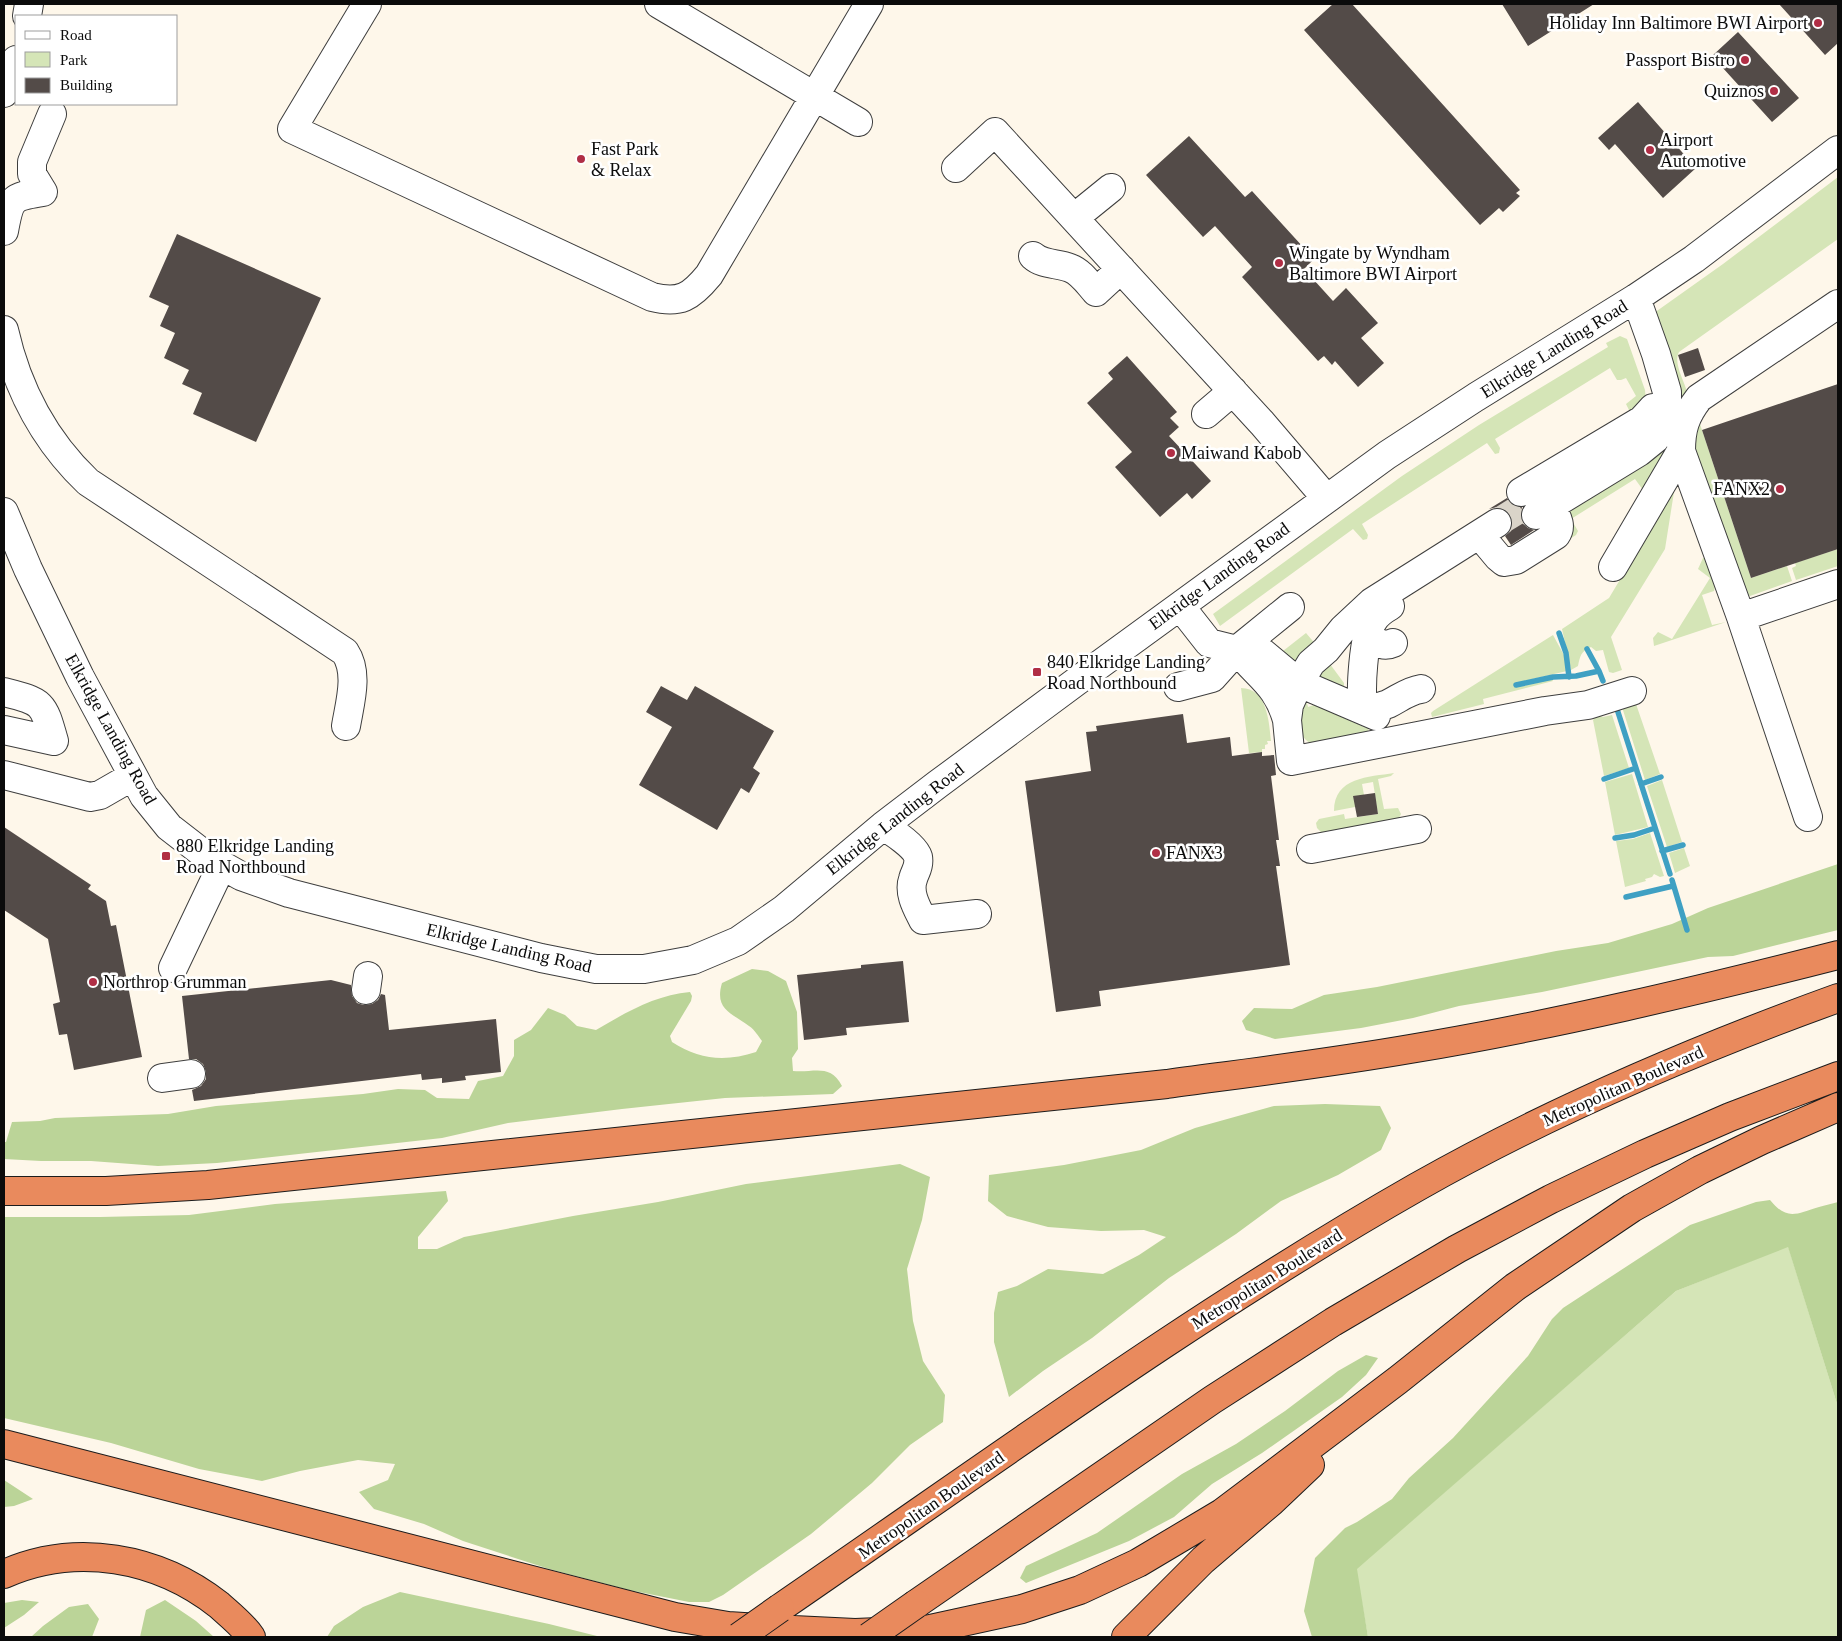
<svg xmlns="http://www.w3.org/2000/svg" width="1842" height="1641" viewBox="0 0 1842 1641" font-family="Georgia,serif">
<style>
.green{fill:#d5e5b7}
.forest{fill:#bbd498}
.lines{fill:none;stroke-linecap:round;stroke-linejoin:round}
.stream{stroke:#3fa0c3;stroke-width:5.5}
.building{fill:#534b48}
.minor-tunnel{stroke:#dad4c9;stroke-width:28;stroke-dasharray:28 14;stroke-linecap:butt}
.minor-casing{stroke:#3e3e3e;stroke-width:30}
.highway-casing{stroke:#1c1c1c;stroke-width:30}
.minor{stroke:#fff;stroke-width:28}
.highway{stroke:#e98a5d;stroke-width:28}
.highway-bridge-casing{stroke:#1c1c1c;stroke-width:30;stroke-linecap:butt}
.highway-bridge{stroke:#e98a5d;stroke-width:28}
.poi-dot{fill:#b02e45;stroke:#fff;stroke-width:2}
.labels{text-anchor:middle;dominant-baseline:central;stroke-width:5;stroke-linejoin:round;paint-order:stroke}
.poi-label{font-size:18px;fill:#0b0b0b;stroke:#fff;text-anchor:start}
.street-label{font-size:18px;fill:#0b0b0b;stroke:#fff}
</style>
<rect width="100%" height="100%" fill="#fef7ea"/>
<path class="green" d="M1838,177V239L1679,352C1673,363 1684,380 1687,392L1683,398H1679L1654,313L1723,264Z
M1620,336L1627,339L1645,390L1646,400L1633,418L1626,404L1636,396L1626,378L1621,380H1617L1610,368L1495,439L1500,448L1499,453L1495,454L1487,443L1362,524L1368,535L1367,539L1363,540L1353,529L1220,626L1213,614L1402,476L1479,425L1608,347L1606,343Z
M1699,421L1751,578L1787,566L1792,581L1750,596L1745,594L1690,440Z
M1663,450L1665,452L1643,490L1635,479L1571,519L1578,531L1576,535L1559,546L1565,510Z
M1673,491L1674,492L1665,549L1611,637L1622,670L1613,673L1609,672L1603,650L1596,651L1591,647C1581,651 1580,656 1578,666L1571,670L1562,629L1609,598Z
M1838,549V566L1796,580L1792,568L1796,566L1795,563Z
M1703,558H1705L1715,586L1714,591L1702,595L1712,625L1726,622L1654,646L1653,638L1658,632L1672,639L1710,578L1698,569Z
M1306,633L1317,646L1297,665L1283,656V651Z
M1553,635L1564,655L1567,671L1516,683L1517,687L1552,679L1553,681L1483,699L1484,704L1432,717L1431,713L1433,711Z
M1327,660L1344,683V688L1317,677Z
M1241,688C1267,688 1269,721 1271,741H1267L1268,744L1265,745V749H1262V752L1249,753Z
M1307,703L1308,707L1314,705L1320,707L1366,728L1369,726L1368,732L1310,743C1297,736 1295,713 1307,703Z
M1636,704L1660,774L1645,780L1622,707Z
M1597,715L1603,717L1612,715L1629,768L1604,776L1593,720Z
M1394,773L1391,776L1378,779L1384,809L1398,808L1401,814L1398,820L1324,835L1317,828L1316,823L1319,819L1344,814L1345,819L1378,814L1373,782L1362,784L1364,795L1355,807L1334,811C1334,777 1369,777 1394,773Z
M1632,774L1648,827L1615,835L1605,782Z
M1662,780L1682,842L1667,847L1647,786Z
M1650,833L1664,876L1660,877L1654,874L1652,877L1645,879L1646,881L1625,887L1616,841L1633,839Z
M1684,848L1690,866L1675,873L1669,853Z
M1788,1246L1838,1407V1637H1368L1356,1569L1676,1291Z"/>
<path class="forest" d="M1838,864V930L1733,956L1708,957L1542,992L1459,1006L1413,1018L1361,1028L1275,1039L1246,1030L1242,1021L1254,1008L1292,1009L1324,995L1377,987L1556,951L1608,943L1672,924L1708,908Z
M752,969L768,971L786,981L797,1012L798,1049L792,1058L793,1071C814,1073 830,1063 842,1086L833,1094L725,1098L622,1109L508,1123L442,1138L217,1163L158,1166L91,1161H41L4,1159V1142H6L12,1122L40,1121L55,1118L168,1114L216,1106L363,1094L398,1089L425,1090L437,1098L469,1099L478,1081L503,1076L514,1056V1040L531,1030L548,1008L565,1015L577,1026L596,1030C625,1013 655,995 690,992L692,996L691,1001L670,1036L672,1042C699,1060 726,1062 756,1052L762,1041C758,1036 755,1030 749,1026C732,1013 714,1010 722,983Z
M1325,1104L1380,1106L1391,1128L1381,1150L1338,1175L1281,1201L1236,1234L1169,1278L1092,1338L1043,1371L1009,1397L994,1342V1313L998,1292L1017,1286L1048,1269L1103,1274L1139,1255L1166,1237L1144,1230L1101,1231L1048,1227L1007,1216L988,1201L989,1175L1064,1165L1141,1150L1195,1128L1274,1106Z
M900,1164L930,1177L922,1220L907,1269L913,1321L923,1361L945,1395L943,1422L910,1445L872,1483L811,1534L723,1595L709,1602H689L629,1590L549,1569L463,1541L424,1524L374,1509L359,1492L388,1480L395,1464L358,1460L300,1471L262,1481L199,1469L111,1443L4,1418V1217H100L189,1215L275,1204L446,1191L448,1201L418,1237V1249H437L464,1237L573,1216L658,1202L746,1184Z
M1770,1200C1787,1221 1796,1214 1819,1207C1825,1205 1832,1204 1838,1202V1407L1788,1247L1676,1291L1357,1569L1368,1637H1312L1304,1611L1315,1558L1345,1528L1357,1522L1392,1499L1409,1478L1453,1438L1528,1356L1552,1319L1563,1308L1690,1225L1756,1202Z
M1366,1355L1378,1358L1366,1375L1342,1397L1262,1453L1212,1484L1174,1517L1129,1541L1026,1583L1020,1578L1026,1566L1097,1533L1182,1474L1236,1444L1285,1411L1338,1371Z
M4,1480L33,1499L14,1506L4,1507Z
M400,1592L549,1624L601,1637H327L334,1626L363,1607Z
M22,1600L39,1602L24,1615L4,1628V1603Z
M165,1600L196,1621L214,1637H140L146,1610Z
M88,1604L99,1619L92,1637H31L43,1626L69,1607Z"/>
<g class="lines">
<path class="stream" d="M1559,633L1566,653L1569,677
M1587,649L1599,671L1603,681
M1516,685L1553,677L1576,676L1599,671
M1617,709L1670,874
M1604,779L1636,768
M1641,784L1661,777
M1615,838L1634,835L1655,828
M1662,851L1683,845
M1672,880L1687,930
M1626,897L1673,886"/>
</g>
<path class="building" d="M1333,4H1352L1520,190L1516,193L1520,196L1503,212L1499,208L1480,225L1304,30Z
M1502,4H1594L1528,46Z
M1779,4H1838V43L1825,55Z
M1738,32L1799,98L1772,122L1712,56Z
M1638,102L1696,168L1663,198L1615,144L1609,150L1598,138Z
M1189,136L1245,197L1252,191L1314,259L1304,269L1333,301L1346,288L1378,323L1361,338L1384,363L1358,387L1335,361L1332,365L1324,356L1318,361L1242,277L1252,267L1215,226L1203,237L1146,175Z
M177,234L321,298L256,442L193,414L202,393L182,384L189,370L164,358L175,333L160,326L169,306L149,297Z
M1698,348L1705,370L1685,377L1678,355Z
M1127,356L1177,412L1170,418L1179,427L1169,436L1211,481L1192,499L1187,493L1160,517L1115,467L1132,452L1087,403L1113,379L1108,373Z
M1838,384V549L1751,578L1702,430Z
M1507,498L1513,505L1522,507L1520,515L1522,523L1528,528L1534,530L1511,545L1505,536L1511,531L1513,523L1510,514L1504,509L1497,507L1489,509Z
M661,686L687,700L695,686L774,731L753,768L760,773L749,793L741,788L717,830L639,785L672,727L646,712Z
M1183,714L1187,743L1230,737L1232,756L1262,752V756L1274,755L1276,775L1271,776L1279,840H1276L1280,866H1276L1290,965L1099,991L1101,1006L1056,1012L1025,781L1091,771L1086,732L1097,731L1096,726Z
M1375,793L1378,814L1357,817L1353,796Z
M4,827L91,885L88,889L106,901L111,926L116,925L142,1057L74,1070L67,1034L59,1035L53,1004L60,1002L48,939L4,910Z
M903,961L909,1022L846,1028L847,1035L804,1040L797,975L861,968V965Z
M331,980L351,985L352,996L357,1003L363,1005L372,1004L378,1000L381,994L385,995L389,1030L496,1019L501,1072L465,1076L466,1080L442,1083V1078L422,1080L421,1074L194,1101L192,1090L201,1086L206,1079V1072L203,1064L196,1059H189L182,996Z"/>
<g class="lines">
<path class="minor-tunnel" d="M1497,523L1529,503"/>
<g class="minor-casing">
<path id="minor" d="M367,4L292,129L652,297C680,304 691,297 709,275L869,4
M659,4L858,122
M27,16L29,4
M4,93L16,60
M956,168L995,132L1262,423L1326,498
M1074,218L1111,188
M4,231C10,198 11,197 43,192L32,174V162L52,114
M1033,256C1043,265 1057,263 1070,268C1081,272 1088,283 1096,292L1121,269
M4,330C17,388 45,441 88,482L345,652C359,673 350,702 346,726
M1206,414L1233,391
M1521,492L1642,420L1653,408
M4,512L28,569L80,677L144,796L169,827L209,858L241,876L289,893L541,958L596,969H644L693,960L738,941L784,909L883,826L938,784L1077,681L1387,455L1476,397L1636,298L1694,259L1838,150
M1536,515L1639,452L1655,439L1663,427L1667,411V392L1656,354L1636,298
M1497,523L1372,602L1343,629L1326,650L1311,663L1299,683L1289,705L1287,720L1291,761L1545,711L1588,705L1632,691
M1488,545L1498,557L1504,562L1516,560L1556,535C1563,525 1556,516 1551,506
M1613,567L1681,451
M1180,606L1209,643L1237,650L1252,649L1263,653L1299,683L1376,716
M1390,606C1383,610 1377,614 1373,621C1364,633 1359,695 1364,710C1372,708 1380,707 1388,704C1400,698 1408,691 1421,689
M1741,617L1838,584
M1367,632C1374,641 1382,648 1393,643
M1237,650C1258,677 1277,684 1287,720
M1178,687L1212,678L1237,650L1290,607
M4,692C43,702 43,702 54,741L4,730
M4,775L90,797L100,795L133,776
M1808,817L1741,617L1681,451C1681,429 1685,416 1699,398L1838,304
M883,826C893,832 915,846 918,857C920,867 915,871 913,879C908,893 917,908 923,920
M1311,849L1417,829
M923,920L977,914
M173,968L222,865
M366,990L368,976
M162,1078L191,1074"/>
</g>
<g class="highway-casing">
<path id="highway" d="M4,1191H106L208,1185L1167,1084C1248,1073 1329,1063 1410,1049C1554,1025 1697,991 1838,955
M4,1444L675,1617L728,1626L793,1630L855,1633L926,1630L1022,1609L1080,1590L1138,1563L1222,1513L1398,1380L1515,1287L1632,1208L1700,1170L1762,1140L1838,1107
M4,1574C76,1542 158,1557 219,1605C230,1615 243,1625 251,1637
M916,1604L1212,1400L1333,1322L1457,1249L1551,1199L1645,1154L1730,1117L1838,1076
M780,1608C990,1464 1196,1313 1417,1187C1551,1111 1694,1050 1838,998
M1126,1637L1203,1560L1271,1502L1310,1465"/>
</g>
<use href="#minor" class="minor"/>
<use href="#highway" class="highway"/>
<g class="highway-bridge-casing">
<path id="highway-bridge" d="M739,1637L780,1608
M869,1637L916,1604"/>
</g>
<use href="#highway-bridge" class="highway-bridge"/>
</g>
<g class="poi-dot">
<circle cx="1818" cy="23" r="5"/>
<circle cx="1745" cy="60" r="5"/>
<circle cx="1774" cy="91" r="5"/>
<circle cx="1650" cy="150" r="5"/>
<circle cx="581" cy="159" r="5"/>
<circle cx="1279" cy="263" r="5"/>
<circle cx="1171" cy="453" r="5"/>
<circle cx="1780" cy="489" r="5"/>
<rect x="1032" y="667" width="10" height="10" rx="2.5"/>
<circle cx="1156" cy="853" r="5"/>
<rect x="161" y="851" width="10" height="10" rx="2.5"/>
<circle cx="93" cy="982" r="5"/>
</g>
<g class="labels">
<g class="poi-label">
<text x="1808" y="23" text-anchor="end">Holiday Inn Baltimore BWI Airport</text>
<text x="1735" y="60" text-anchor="end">Passport Bistro</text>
<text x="1764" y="91" text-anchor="end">Quiznos</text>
<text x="1660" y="140">Airport<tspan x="1660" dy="21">Automotive</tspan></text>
<text x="591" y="149">Fast Park<tspan x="591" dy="21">&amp; Relax</tspan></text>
<text x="1289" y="253">Wingate by Wyndham<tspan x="1289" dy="21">Baltimore BWI Airport</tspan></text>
<text x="1181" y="453">Maiwand Kabob</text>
<text x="1770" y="489" text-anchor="end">FANX2</text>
<text x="1047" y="662">840 Elkridge Landing<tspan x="1047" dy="21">Road Northbound</tspan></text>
<text x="176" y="846">880 Elkridge Landing<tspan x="176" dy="21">Road Northbound</tspan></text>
<text x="1166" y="853">FANX3</text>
<text x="103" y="982">Northrop Grumman</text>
</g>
<g class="street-label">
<text transform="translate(1554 349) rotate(-32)">Elkridge Landing Road</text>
<text transform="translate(1219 576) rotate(-36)">Elkridge Landing Road</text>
<text transform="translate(111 729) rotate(61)">Elkridge Landing Road</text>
<text transform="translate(895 819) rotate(-38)">Elkridge Landing Road</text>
<text transform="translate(509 948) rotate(13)">Elkridge Landing Road</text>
<text transform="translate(1623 1086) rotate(-24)">Metropolitan Boulevard</text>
<text transform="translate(1267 1279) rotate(-32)">Metropolitan Boulevard</text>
<text transform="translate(931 1505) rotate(-35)">Metropolitan Boulevard</text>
</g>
</g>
<rect width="1842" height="1641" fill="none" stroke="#0b0b0b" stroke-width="10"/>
<rect x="15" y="15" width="162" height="90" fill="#ffffff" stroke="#9d9d9d"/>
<rect x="25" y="31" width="25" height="8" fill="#ffffff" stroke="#9d9d9d"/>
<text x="60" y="40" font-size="15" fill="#0b0b0b">Road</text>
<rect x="25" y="52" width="25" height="15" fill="#d5e5b7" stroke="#9d9d9d"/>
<text x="60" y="65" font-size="15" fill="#0b0b0b">Park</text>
<rect x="25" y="78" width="25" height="15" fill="#534b48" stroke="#9d9d9d"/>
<text x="60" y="90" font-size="15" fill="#0b0b0b">Building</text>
</svg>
